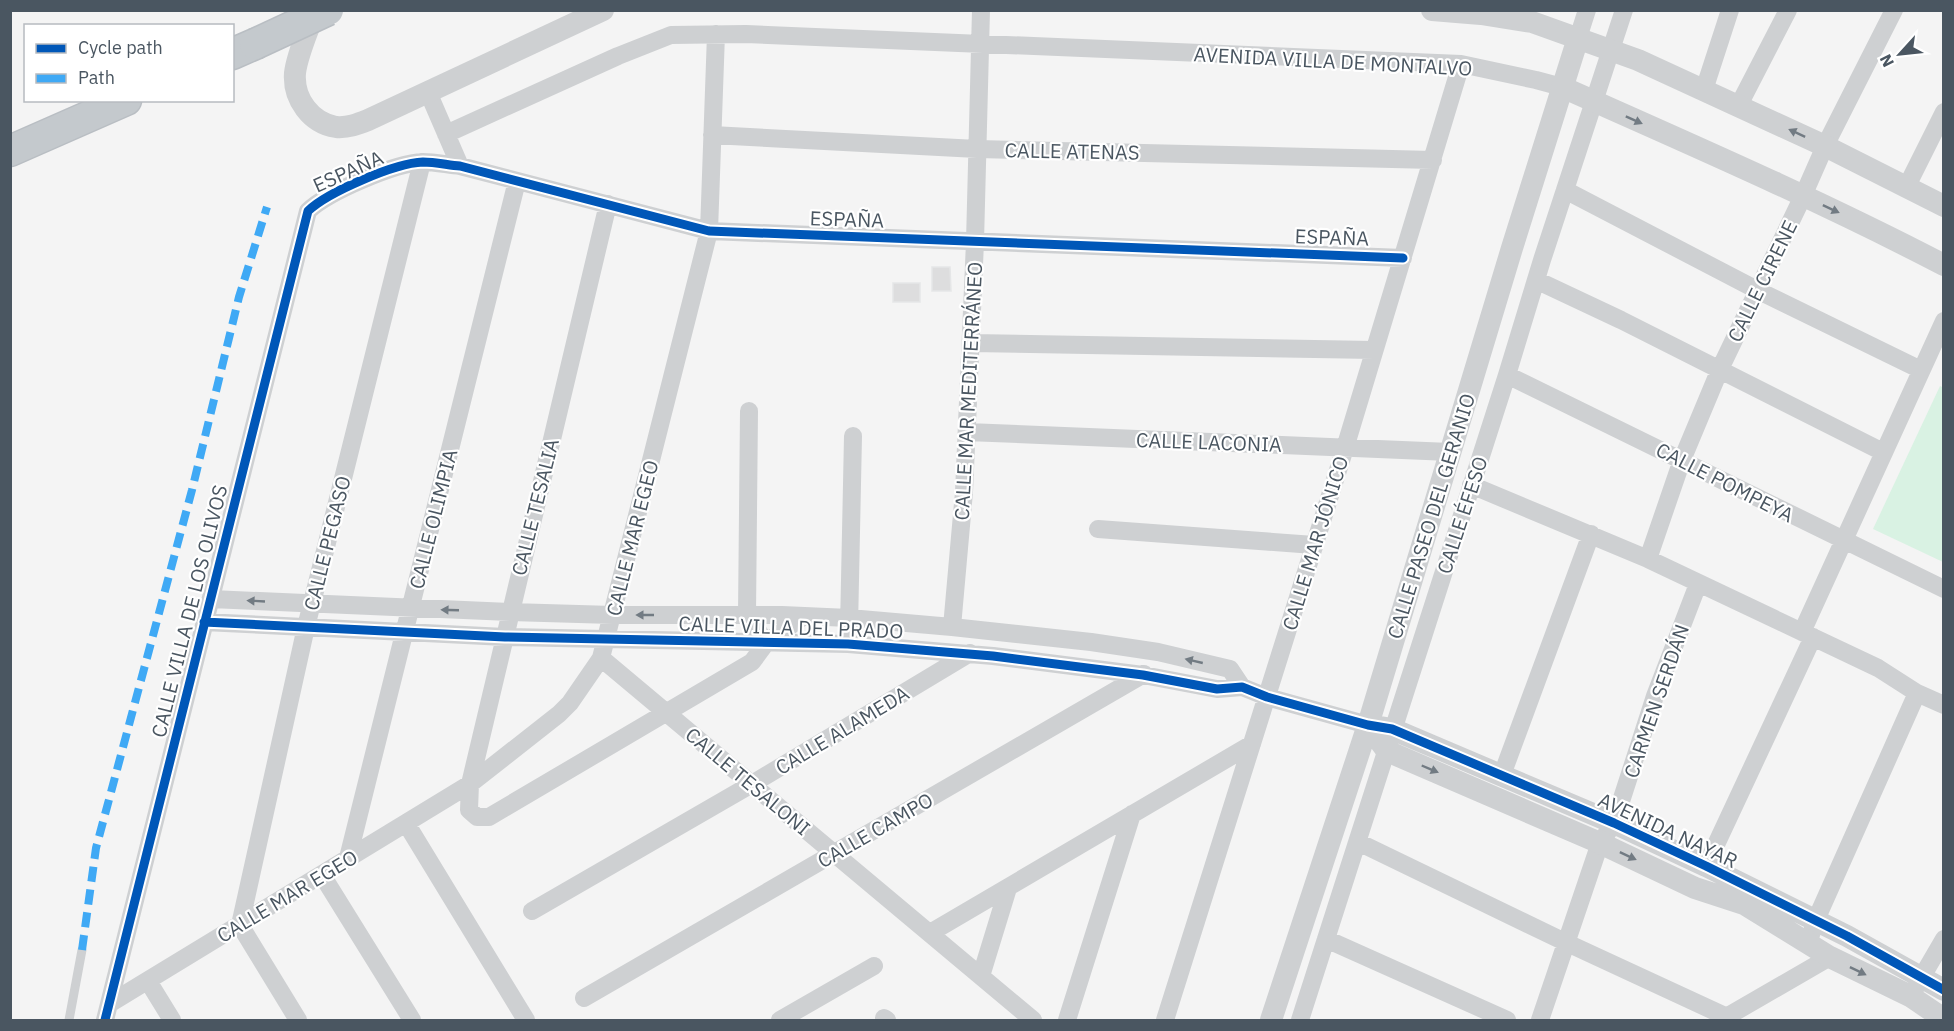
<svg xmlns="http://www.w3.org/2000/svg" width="1954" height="1031" viewBox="0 0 1954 1031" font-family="'IBM Plex Sans',sans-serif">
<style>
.green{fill:#d9f2e3}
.building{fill:#ddddde;stroke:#e5e6e7;stroke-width:1.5}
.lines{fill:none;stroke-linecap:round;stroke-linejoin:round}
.trunk-casing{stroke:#b9bec3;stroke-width:33}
.service{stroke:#ced0d2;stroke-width:9}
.minor{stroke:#ced0d2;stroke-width:18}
.tertiary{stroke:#ced0d2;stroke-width:22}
.trunk{stroke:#c4c9cd;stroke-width:30}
.trunk-bridge-casing{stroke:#b9bec3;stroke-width:33;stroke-linecap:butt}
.trunk-bridge{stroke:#c4c9cd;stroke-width:30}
.quiet{stroke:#3fa9f5;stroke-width:8;stroke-dasharray:15 8;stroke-linecap:butt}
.cycleway-casing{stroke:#fff;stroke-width:13}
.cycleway{stroke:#0057b8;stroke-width:9}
.oneway{fill:#727b83}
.labels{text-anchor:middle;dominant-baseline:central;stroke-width:4.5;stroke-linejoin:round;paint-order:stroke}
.street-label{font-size:20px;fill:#4a5661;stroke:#fff}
</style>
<rect width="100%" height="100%" fill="#f4f4f4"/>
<path class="green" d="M1940,386L1944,388L1943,562L1873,529Z"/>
<path class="building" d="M932,267H950L951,291H932Z
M893,283H920V302H893Z"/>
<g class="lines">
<g class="trunk-casing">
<path id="trunk" d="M232,54L255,44
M10,151L126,100"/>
</g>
<path class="service" d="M69,1020L82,950"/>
<path class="minor" d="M1578,38L1587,10
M1704,90L1730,10
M428,92L460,166
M1739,105L1788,10
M446,134L618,56L671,35L746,34L1461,64L1536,80L1562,87
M712,135L977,149L1433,160
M1906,188L1944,112
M1565,190L1759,291L1921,370
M608,204L470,784L469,810L477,817H489L752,662L766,643L804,616
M1536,280L1621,320L1883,452
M971,343L1374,350
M1507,375L1944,589
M749,411L747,614L766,643
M967,432L1450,452
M1471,485L1648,559L1878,668L1917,693L1944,705
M1098,529L1314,545
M1648,559L1682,460L1720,369L1803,196L1825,146L1894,10
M211,599L510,612L613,615H782L849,618L952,627L1091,642L1158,652L1230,669L1242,687
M204,622L505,637L848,644L993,656L1143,675L1217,689L1242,687L1267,697L1368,725
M952,627L964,492L975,242L981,10
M849,628L853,436
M1802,632L1944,321
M601,658L1033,1020
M1502,775L1591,534
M406,823L526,1020
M1358,842L1565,942L1727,1017
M348,858L517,181
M1706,866L1813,637
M322,875L412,1020
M532,911L752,784L970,653
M930,933L1252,744
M1326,939L1507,1020
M1808,944L1815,922L1917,693
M981,976L1008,888
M148,981L172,1020
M1916,987L1944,939
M584,998L1144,674
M109,1004L470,784L559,714L570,703L601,658L709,231L716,34
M884,1018L887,1020
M105,1020L308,211C328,192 395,163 423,162C435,162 448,165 460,166L709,231L1403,258
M298,1020L240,925L306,627L422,162
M780,1020L874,966
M1067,1020L1132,814
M1165,1020L1345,448L1461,64
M1300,1020L1507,375L1542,260L1624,10
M1540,1020L1600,843L1614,823L1655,696L1698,584
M1721,1020L1830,957"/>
<path class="tertiary" d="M315,10C309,29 297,54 295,73C293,99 311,123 336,127C348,128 358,124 368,120L603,10
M1432,10L1481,14L1532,22L1638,60L1825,146L1944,206
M1562,87C1690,144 1819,200 1944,265
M1368,725L1387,751L1600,843L1695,888L1744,904L1830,957L1910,996L1944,1019
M1368,725L1392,729L1614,823L1706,866L1847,936L1944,990
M1271,1020L1368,725L1512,248L1578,38"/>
<use href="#trunk" class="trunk"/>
<g class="trunk-bridge-casing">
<path id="trunk-bridge" d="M255,44L328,10"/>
</g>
<use href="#trunk-bridge" class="trunk-bridge"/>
<path class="quiet" d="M82,950L96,848L192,490L239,297L267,207"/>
<g class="cycleway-casing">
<path id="cycleway" d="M204,622L505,637L848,644L993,656L1143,675L1217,689L1242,687L1267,697L1368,725L1392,729L1614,823L1706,866L1847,936L1944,990
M105,1020L308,211C328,192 395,163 423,162C435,162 448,165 460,166L709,231L1403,258"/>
</g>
<use href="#cycleway" class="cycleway"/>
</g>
<defs><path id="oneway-solid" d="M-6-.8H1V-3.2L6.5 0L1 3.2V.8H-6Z" transform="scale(1.5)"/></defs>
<g class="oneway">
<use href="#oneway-solid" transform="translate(1634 120) rotate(24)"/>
<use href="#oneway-solid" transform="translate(1797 133) rotate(-155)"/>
<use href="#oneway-solid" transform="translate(1831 209) rotate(25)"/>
<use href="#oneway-solid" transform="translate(256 601) rotate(-177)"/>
<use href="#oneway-solid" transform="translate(450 610) rotate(-178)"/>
<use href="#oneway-solid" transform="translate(645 615) rotate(180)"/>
<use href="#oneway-solid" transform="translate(1194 661) rotate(-167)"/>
<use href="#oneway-solid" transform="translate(1430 769) rotate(23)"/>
<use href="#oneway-solid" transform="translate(1628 856) rotate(25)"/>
<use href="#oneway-solid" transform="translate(1858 971) rotate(26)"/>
</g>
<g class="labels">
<g class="street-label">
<text transform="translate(1333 61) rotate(3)">AVENIDA VILLA DE MONTALVO</text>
<text transform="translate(1072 151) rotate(1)">CALLE ATENAS</text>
<text transform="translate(348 171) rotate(-24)">ESPAÑA</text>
<text transform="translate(847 219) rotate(2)">ESPAÑA</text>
<text transform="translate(1332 237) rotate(2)">ESPAÑA</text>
<text transform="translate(1762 281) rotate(-64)">CALLE CIRENE</text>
<text transform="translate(968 391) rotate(-87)">CALLE MAR MEDITERRÁNEO</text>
<text transform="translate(1209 442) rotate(2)">CALLE LACONIA</text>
<text transform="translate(1725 482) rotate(27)">CALLE POMPEYA</text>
<text transform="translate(535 507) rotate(-76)">CALLE TESALIA</text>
<text transform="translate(1462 515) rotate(-72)">CALLE ÉFESO</text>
<text transform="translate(1431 516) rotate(-73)">CALLE PASEO DEL GERANIO</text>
<text transform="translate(433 519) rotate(-76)">CALLE OLIMPIA</text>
<text transform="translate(632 538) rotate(-76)">CALLE MAR EGEO</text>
<text transform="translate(327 543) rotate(-76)">CALLE PEGASO</text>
<text transform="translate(1315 543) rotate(-73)">CALLE MAR JÓNICO</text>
<text transform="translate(189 611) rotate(-76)">CALLE VILLA DE LOS OLIVOS</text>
<text transform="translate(791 627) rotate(2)">CALLE VILLA DEL PRADO</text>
<text transform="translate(1656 701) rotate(-71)">CARMEN SERDÁN</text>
<text transform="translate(842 730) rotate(-31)">CALLE ALAMEDA</text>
<text transform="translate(748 781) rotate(40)">CALLE TESALONI</text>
<text transform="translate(875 830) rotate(-30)">CALLE CAMPO</text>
<text transform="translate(1668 830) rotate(25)">AVENIDA NAYAR</text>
<text transform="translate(287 896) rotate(-31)">CALLE MAR EGEO</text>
</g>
</g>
<rect width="1954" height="1031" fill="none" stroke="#4a5661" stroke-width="24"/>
<rect x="24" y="24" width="210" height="78" fill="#ffffff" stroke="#b7bbc0" stroke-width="1.5"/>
<rect x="36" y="44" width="30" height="9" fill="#0057b8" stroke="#b7bbc0" stroke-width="1.5"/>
<text x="78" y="54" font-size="18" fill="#4a5661">Cycle path</text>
<rect x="36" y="74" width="30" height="9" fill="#3fa9f5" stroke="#b7bbc0" stroke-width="1.5"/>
<text x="78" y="84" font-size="18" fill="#4a5661">Path</text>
<g transform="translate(1900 54) rotate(243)" stroke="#ffffff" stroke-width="4.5" paint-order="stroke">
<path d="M0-4.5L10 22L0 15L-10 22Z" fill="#4a5661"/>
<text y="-9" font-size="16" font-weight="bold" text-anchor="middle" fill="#4a5661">N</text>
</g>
</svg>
